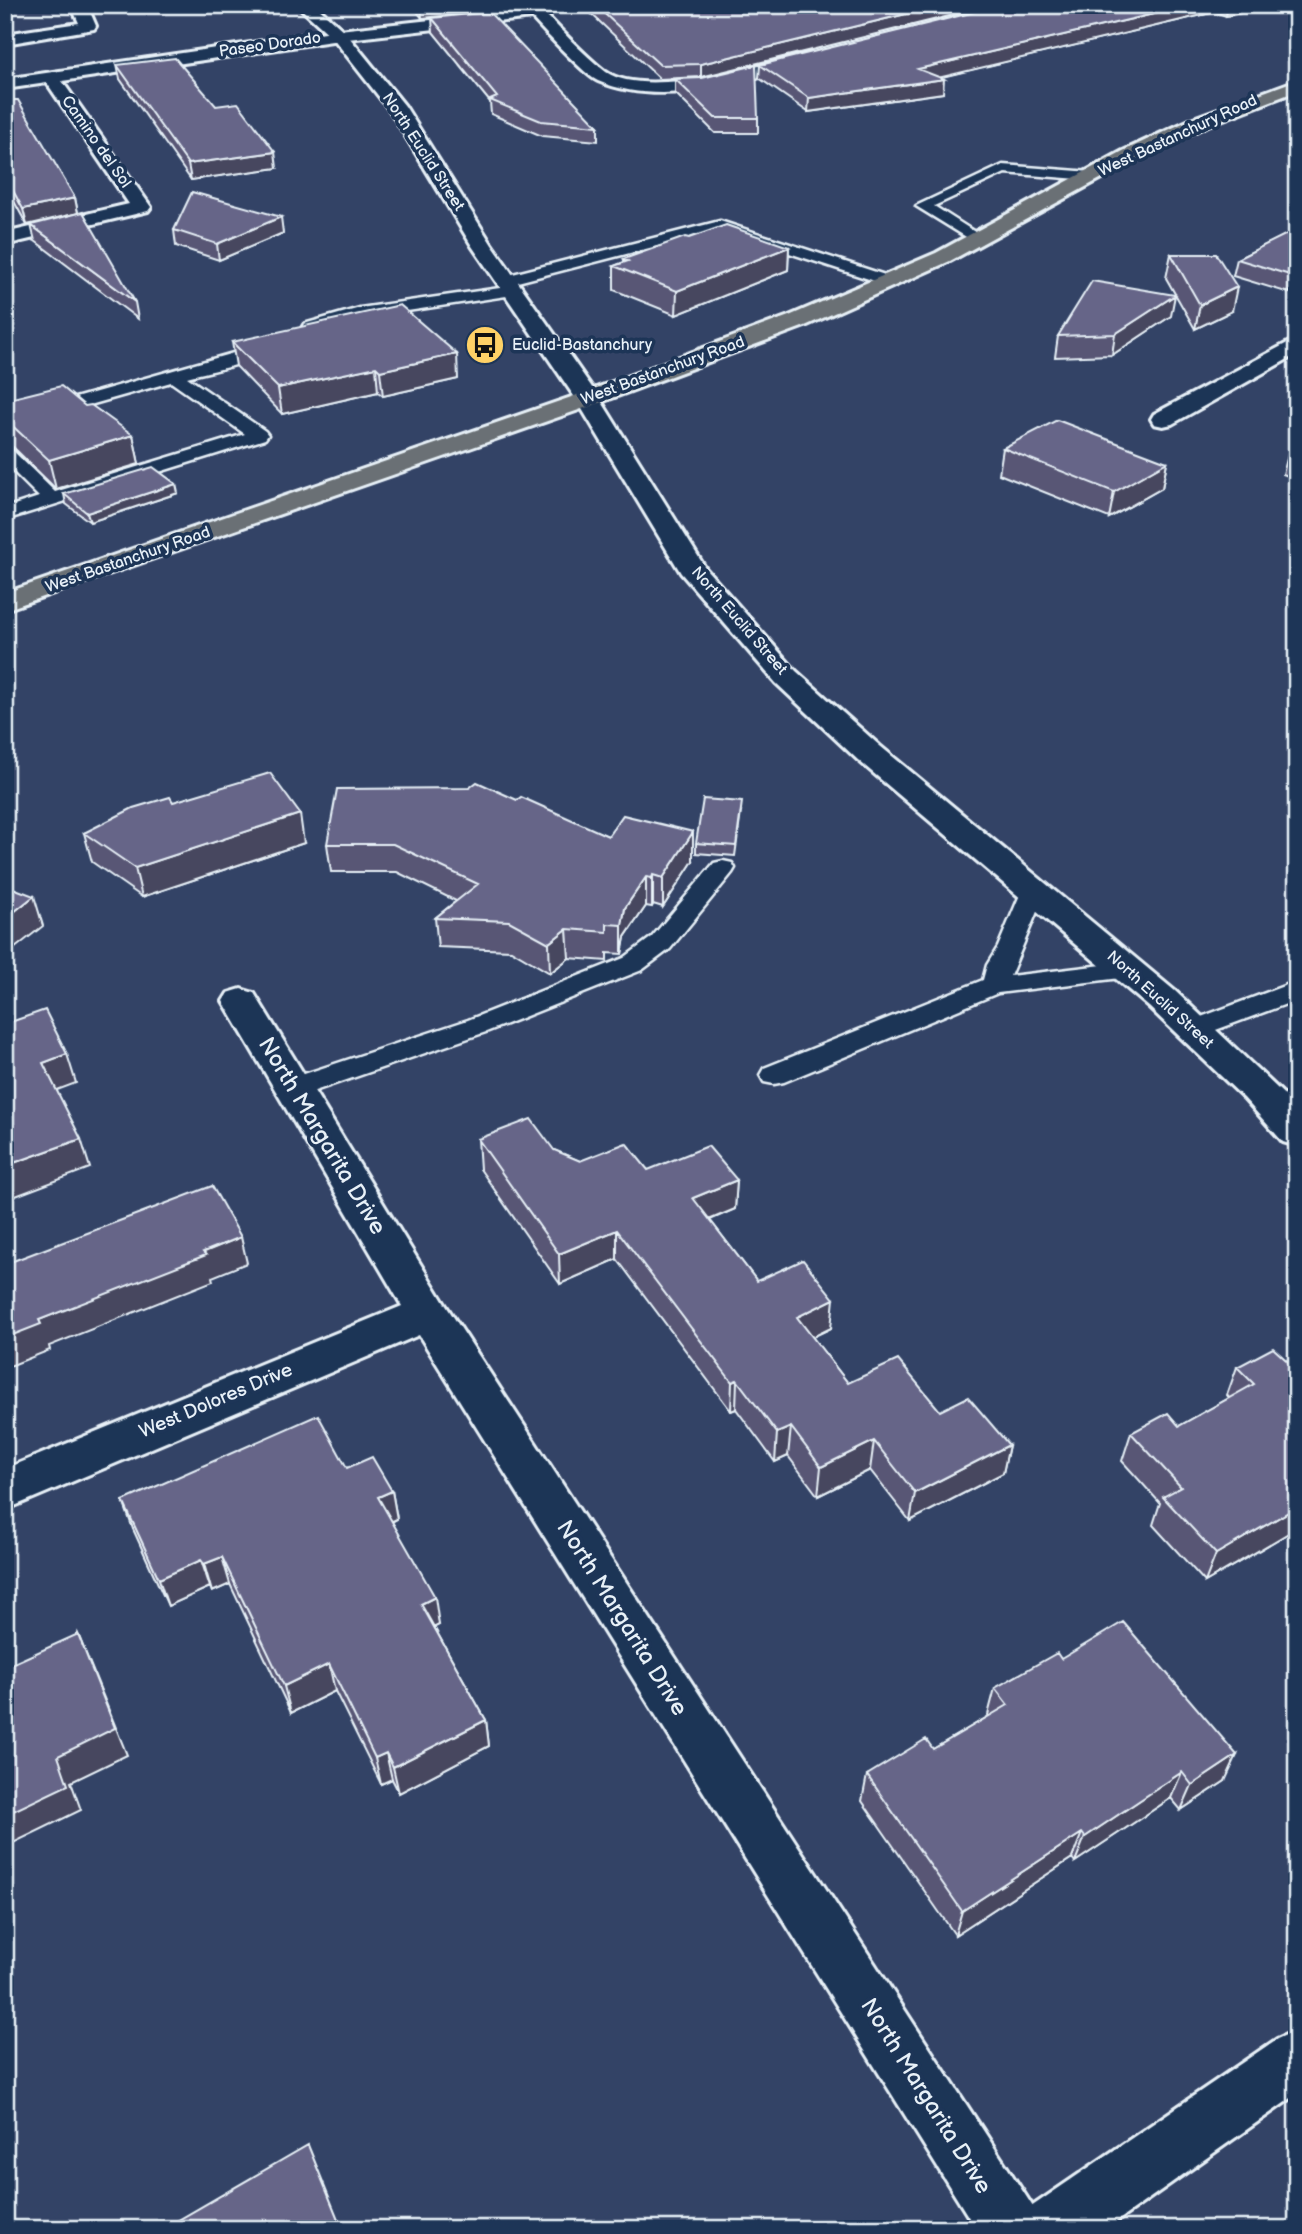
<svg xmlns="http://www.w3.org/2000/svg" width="1302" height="2234" viewBox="0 0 1302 2234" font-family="'Balsamiq Sans',sans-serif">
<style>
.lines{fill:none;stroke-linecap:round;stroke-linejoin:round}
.service-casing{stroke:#e8f1f8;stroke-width:5}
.minor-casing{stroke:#e8f1f8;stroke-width:6}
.tertiary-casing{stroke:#e8f1f8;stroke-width:6}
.secondary-casing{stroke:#e8f1f8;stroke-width:6}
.primary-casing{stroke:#e8f1f8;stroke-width:6}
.service{fill:#1d3557;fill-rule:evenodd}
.minor{fill:#1d3557;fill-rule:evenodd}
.tertiary{fill:#1d3557;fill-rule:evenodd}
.secondary{fill:#1d3557;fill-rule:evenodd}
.primary{fill:#6a7074;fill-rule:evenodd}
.wall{fill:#585775;stroke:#e8f1f8;stroke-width:2}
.shaded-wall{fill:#47475f;stroke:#e8f1f8;stroke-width:2}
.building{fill:#666588;stroke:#e8f1f8;stroke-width:2}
.labels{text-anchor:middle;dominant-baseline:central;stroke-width:7;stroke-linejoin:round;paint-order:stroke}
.far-street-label{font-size:16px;fill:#e8f1f8;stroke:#1d3557}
.far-poi-label{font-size:16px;fill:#e8f1f8;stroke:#1d3557;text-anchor:start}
.street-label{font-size:19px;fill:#e8f1f8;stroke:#1d3557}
.near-street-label{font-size:23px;fill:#e8f1f8;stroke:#1d3557}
</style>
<rect width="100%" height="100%" fill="#334366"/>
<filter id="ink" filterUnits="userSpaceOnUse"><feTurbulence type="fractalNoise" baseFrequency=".0143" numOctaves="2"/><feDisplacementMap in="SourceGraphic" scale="14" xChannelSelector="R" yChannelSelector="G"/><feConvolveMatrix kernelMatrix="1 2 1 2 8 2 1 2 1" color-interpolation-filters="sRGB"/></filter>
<g filter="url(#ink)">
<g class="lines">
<g class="service-casing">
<path id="service" d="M1003,165L1091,172L1098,176L1091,180L1005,173L934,206L981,236L983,239L981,242L976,243L916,206Z
M720,221L894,278L897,281L894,284H884L719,230L506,285L498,280L501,277Z
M514,286L520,288L522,291L520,294L361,318L310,332L302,327L304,324L360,308Z
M270,340L278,345C262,362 210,371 187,377L265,431L268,435L265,439L5,520V508L39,497L5,463V448L11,449L55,492L245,434L171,382L5,429V418L244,350Z
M723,861L732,863L735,868L732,873L670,949L642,970L486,1032L303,1095L293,1098L283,1095L279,1088L283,1081L468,1020L624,958L652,937L714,863Z
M1034,882L1043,885L1046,890L1010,976L1128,962L1137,964L1141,970L1137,976L998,993L784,1082L774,1084L764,1082L760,1075L764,1068L983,980L987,965L998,947L1022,890L1025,885Z
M1297,981V1000L1194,1038L1185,1035L1181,1029L1185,1023Z"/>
</g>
<g class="minor-casing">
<path id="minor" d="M71,5H87L96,26L94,29L5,44V34L79,23Z
M519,5H536C559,27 581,53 606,72C646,100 765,64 810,53L818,58L816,62C748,79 667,110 598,81C586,76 544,31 532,18L339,40L62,81L151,207L148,211L5,245V233L129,204L47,83L5,89V79L339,30L523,10Z
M1297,338V354L1172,424L1163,426L1154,424L1151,419L1154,414Z
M241,989L254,993L443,1301L1033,2207L1042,2229H976L419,1335L5,1510V1469L402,1306L223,1001L228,993Z"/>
</g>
<g class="tertiary-casing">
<path id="tertiary" d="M1297,2030V2094L1106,2229H1022L1031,2207L1277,2039Z"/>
</g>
<g class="secondary-casing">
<path id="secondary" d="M297,5H315L345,32L405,106L492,245L600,399L706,569L796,671L880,746L1175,991L1297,1107V1146L1283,1142L1244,1098L1149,1007L858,760L776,683L681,573L576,399L472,246L391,112L333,38Z"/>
</g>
<g class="primary-casing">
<path id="primary" d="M1297,80V91L1208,125L1137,159L950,261L805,326L596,404L5,610V593L580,394L789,316L936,253L1123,151L1196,117Z"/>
</g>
<use href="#service" class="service"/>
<use href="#minor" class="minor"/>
<use href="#tertiary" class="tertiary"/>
<use href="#secondary" class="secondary"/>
<use href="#primary" class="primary"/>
</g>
<path class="wall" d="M412,5H478L479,12L422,18Z
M582,5H994L701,77L660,79Z
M1003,5H1283L1226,16L1215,12L940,77L943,93L808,112L759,78L760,65Z
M432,18L598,126V141L542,136L491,114L490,102L433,32Z
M117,65L216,106L277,168L191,180L120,79Z
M675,79L758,118V133H715L675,93Z
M5,91L10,100L75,198L78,213L27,225L5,185Z
M31,225L135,302L138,319L35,241Z
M1297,229V289L1289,293L1233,276L1237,259Z
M174,230L283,233L219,260L176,246Z
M689,238L789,247L788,270L676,315L614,290V266L624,262V259Z
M1171,254L1232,311L1195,329L1166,278Z
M1171,316L1112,355L1055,357L1058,336Z
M232,342L458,379L383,396L378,392L282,414L236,366Z
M5,400L133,435L139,464L56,489L13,447L5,446Z
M1297,427V479L1283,474L1295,428Z
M1003,448L1167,462L1162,488L1109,518L999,474Z
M178,493L90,522L66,504L64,494Z
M517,800L608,836L693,861L663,907L653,904L652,907L646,906L625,937L622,954L607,953V961L569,958L550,973L511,950L438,947L435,918L456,901L397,872H331L327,844Z
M173,802L304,843L142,897L92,862L84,833Z
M741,812L735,856L696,853V843Z
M478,1139L554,1150L580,1161L648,1170L737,1180L735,1209L710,1220L757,1281L831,1328L812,1337L848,1383L940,1411L1009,1445L1003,1473L910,1521L870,1470L818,1496L788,1456L775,1462L736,1409L731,1411L617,1259L560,1284L480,1169Z
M1297,1366V1528L1205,1582L1153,1525L1160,1503L1122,1461L1131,1433L1179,1426L1229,1398L1227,1395L1237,1367H1294Z
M347,1468L392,1491L397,1519L392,1522L439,1625L434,1627L486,1720L489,1746L399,1793L392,1779L381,1784L335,1691L291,1713L230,1584L212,1592L210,1587L168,1606L133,1529L123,1501Z
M1061,1659L1225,1781L1181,1810L1171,1798L1075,1862L1072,1858L955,1935L862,1801L867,1775L933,1749L989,1716L988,1715L995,1688Z"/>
<path class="shaded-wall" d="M421,5H478L479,12L422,18Z
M943,5H994L701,77V64Z
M1192,5H1216L1215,12L917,83L918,69Z
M1228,5H1283L1226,16Z
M944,79L943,93L808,112L809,98Z
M275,152L277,168L191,180L188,164Z
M75,198L78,213L27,225L23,209Z
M281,217L283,233L219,260L217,244Z
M789,247L788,270L676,315L677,291Z
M1297,274V289L1289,293L1293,276Z
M1237,287L1232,311L1195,329L1200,305Z
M1175,295L1171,316L1112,355L1115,334Z
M457,354L458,379L383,396L380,371Z
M376,367L378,392L282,414L278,388Z
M133,435L139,464L56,489L49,460Z
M5,459L8,470H5Z
M1167,462L1162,488L1109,518L1114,492Z
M176,484L178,493L90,522L87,513Z
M300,814L304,843L142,897L135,868Z
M693,832V861L663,907V878Z
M653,875V904L652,907V878Z
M646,877V906L625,937L622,954V925L625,908Z
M34,896L43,926L5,956V919Z
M567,929L569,958L550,973L549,943Z
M67,1054L76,1083L52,1092L43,1063Z
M81,1139L90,1168L5,1200V1166Z
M737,1180L735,1209L692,1227L693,1198Z
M617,1230V1259L560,1284L559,1254Z
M241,1237L247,1263L212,1277L213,1281L49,1346L50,1350L5,1368V1338L39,1320Z
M834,1299L831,1328L794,1346L797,1317Z
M737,1380L736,1409L731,1411L732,1382Z
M791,1427L788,1456L775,1462L777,1433Z
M874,1441L870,1470L818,1496L821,1467Z
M1009,1445L1003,1473L910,1521L915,1493Z
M392,1491L397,1519L383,1525L378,1497Z
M1297,1507V1528L1205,1582L1216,1554Z
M222,1557L230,1584L212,1592L204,1564Z
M201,1560L210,1587L168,1606L159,1579Z
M435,1597L439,1625L426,1632L421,1604Z
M78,1634L127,1755L71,1782L81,1810L5,1847V1815L58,1756Z
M329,1664L335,1691L291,1713L284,1686Z
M486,1720L489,1746L399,1793L393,1767Z
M386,1753L392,1779L381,1784L375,1758Z
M1237,1755L1225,1781L1181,1810L1192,1785Z
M1182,1772L1171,1798L1075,1862L1085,1837Z
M1082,1833L1072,1858L955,1935L962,1911Z"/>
<path class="building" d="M595,5H943L701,64L660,65Z
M1003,5H1192L918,69L944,79L809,98L760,65Z
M489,12L598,126L541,121L490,100L497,97L432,18Z
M175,58L216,106L238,103L275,152L188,164L117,65Z
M756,65L758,118H715L675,79L702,78Z
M5,91L10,100H18L75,198L23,209L5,176Z
M192,192L281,217L217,244L174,230Z
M83,212L135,302L31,225Z
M726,225L789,247L677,291L614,266L628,261L624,259L685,237L689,238Z
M1297,229V274L1293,276L1237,259Z
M1171,254H1216L1237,287L1200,305Z
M1092,281L1175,295L1115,334L1058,336Z
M400,305L457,354L380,371L376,367L278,388L232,342Z
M61,386L85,406L91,405L133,435L49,460L5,419V400Z
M1057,420L1167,462L1114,492L1003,448Z
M1297,427V456L1288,453L1295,428Z
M153,467L176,484L87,513L64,494Z
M270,773L300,814L135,868L84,833L133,808L170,797L173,802Z
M477,782L517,800L521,797L608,836L623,815L693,832L663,878L653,875L652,878L646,877L625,908L622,925L607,924V932L567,929L549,943L509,921L435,918L478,884L393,844H327L337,789L469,788Z
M703,799L742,802L736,846L696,843Z
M5,885L34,896L5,919Z
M45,1010L67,1054L43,1063L81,1139L5,1166V1024Z
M531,1119L554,1150L580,1161L626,1143L648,1170L708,1146L737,1180L693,1198L757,1281L803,1260L834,1299L797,1317L848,1383L898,1360L940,1411L968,1397L1009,1445L915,1493L874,1441L821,1467L791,1427L777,1433L737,1380L732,1382L617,1230L559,1254L478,1139Z
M212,1186L241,1237L203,1252L206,1255L39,1320L41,1324L5,1338V1264Z
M1273,1348L1294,1367L1297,1366V1507L1216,1554L1163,1497L1181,1487L1131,1433L1168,1413L1179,1426L1254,1384L1237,1367Z
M318,1415L347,1468L372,1457L392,1491L378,1497L435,1597L421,1604L486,1720L393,1767L386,1753L375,1758L329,1664L284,1686L222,1557L204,1564L201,1560L159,1579L123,1501Z
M1123,1622L1237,1755L1192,1785L1182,1772L1085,1837L1082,1833L962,1911L867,1775L926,1739L933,1749L1008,1705L995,1688L1057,1653L1061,1659Z
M78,1634L115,1728L58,1756L68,1785L5,1815V1667Z
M308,2145L342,2229H163Z"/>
</g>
<defs>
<g id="bus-disc" transform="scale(2.0125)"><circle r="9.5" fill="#ffd166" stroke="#1d3557"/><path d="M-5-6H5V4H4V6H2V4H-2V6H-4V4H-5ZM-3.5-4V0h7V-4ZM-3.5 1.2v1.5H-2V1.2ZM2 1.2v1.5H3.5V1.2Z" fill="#111"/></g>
</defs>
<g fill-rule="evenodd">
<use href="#bus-disc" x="485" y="345"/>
</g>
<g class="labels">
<g class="far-street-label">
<text transform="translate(270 45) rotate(-8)">Paseo Dorado</text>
<text transform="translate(1178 136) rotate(-25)">West Bastanchury Road</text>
<text transform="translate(96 142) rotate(55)">Camino del Sol</text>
<text transform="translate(423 152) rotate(57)">North Euclid Street</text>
<text transform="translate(663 371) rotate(-20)">West Bastanchury Road</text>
<text transform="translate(128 560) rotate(-19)">West Bastanchury Road</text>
<text transform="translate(739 621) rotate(49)">North Euclid Street</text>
<text transform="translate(1160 1000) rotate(42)">North Euclid Street</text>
</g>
<g class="far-poi-label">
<text x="512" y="345">Euclid-Bastanchury</text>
</g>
<g class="street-label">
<text transform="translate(216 1401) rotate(-23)">West Dolores Drive</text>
</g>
<g class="near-street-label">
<text transform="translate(322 1136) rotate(59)">North Margarita Drive</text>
<text transform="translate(622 1618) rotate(58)">North Margarita Drive</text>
<text transform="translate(926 2096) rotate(58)">North Margarita Drive</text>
</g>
</g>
<rect width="1302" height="2234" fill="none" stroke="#1d3557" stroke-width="28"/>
<rect x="14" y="14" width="1274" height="2206" fill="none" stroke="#e8f1f8" stroke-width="2.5" filter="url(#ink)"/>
</svg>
